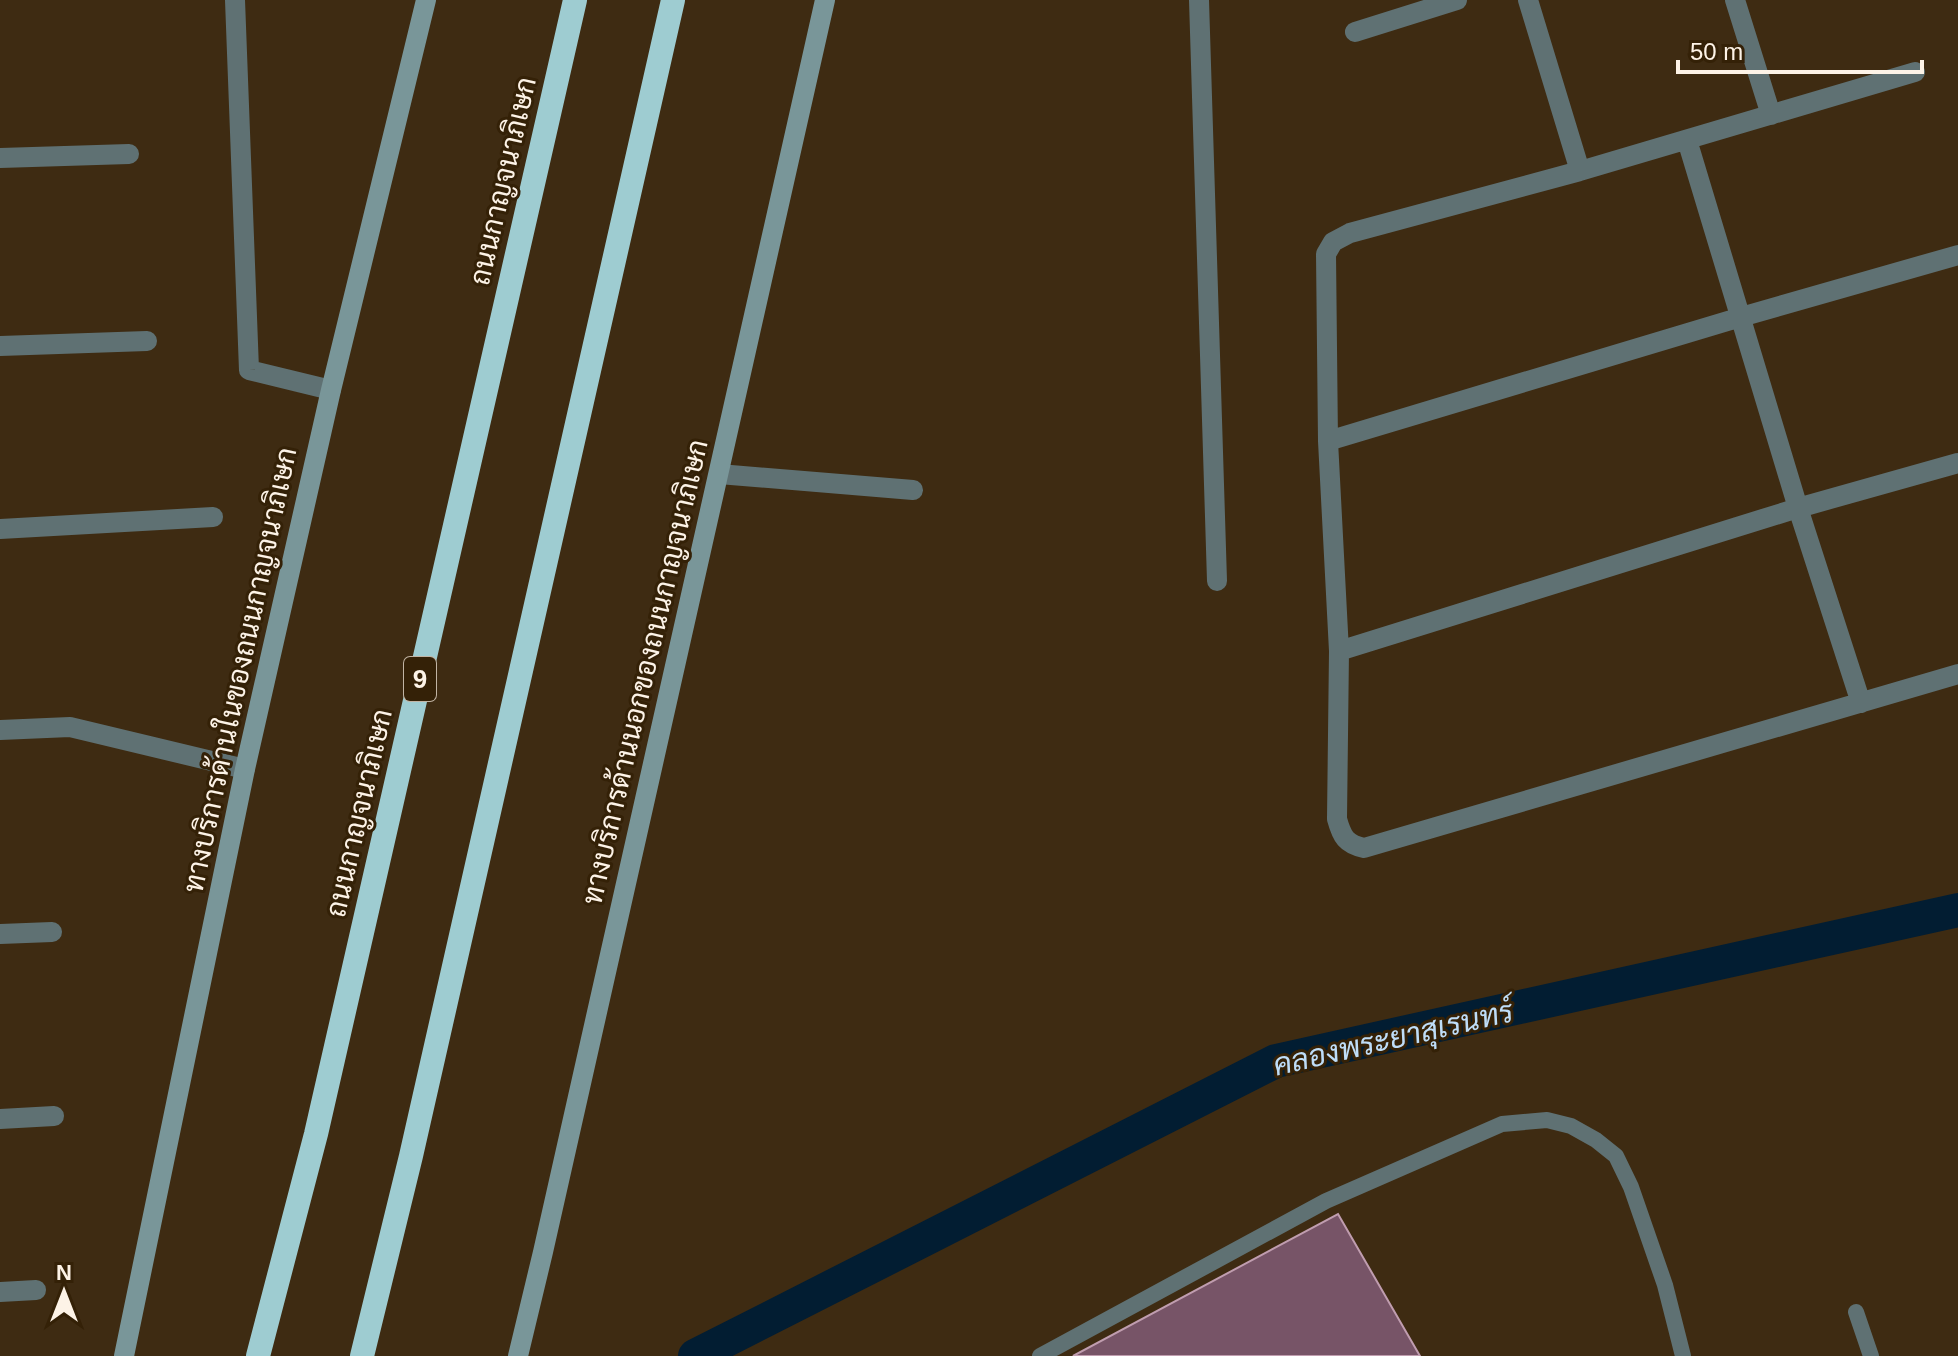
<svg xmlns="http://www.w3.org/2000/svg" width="1958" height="1356" viewBox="0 0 1958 1356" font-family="Helvetica,Sarabun,sans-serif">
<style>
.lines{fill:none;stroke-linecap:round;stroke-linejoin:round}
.canal{stroke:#021d32;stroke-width:34}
.building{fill:#775467;stroke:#c09daf;stroke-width:2}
.lane{stroke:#5f7173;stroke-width:16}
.street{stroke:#5f7173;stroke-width:20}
.secondary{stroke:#799699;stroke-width:20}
.highway{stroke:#9eccd1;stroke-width:24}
.labels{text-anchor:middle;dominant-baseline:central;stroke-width:6;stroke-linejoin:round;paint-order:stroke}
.shield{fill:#342107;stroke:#c1b4a4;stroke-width:2}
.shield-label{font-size:26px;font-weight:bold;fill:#fdf3e7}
.street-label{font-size:28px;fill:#fdf3e7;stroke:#342107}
.water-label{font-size:30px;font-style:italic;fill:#beddf8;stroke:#342107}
</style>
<rect width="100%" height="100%" fill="#3e2b12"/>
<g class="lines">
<path class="canal" d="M695,1356L1276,1061L1958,910"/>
</g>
<path class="building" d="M1338,1214L1420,1356H1073Z"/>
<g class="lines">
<path class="lane" d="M1856,1312L1871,1356
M1040,1356L1326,1201L1502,1124L1547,1120L1571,1126L1596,1140L1616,1156L1631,1187L1665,1285L1683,1356"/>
<path class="street" d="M235,0L249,370L331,390
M1199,0L1217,581
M1528,0L1580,171
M1735,0L1771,115
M1355,32L1457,0
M1915,72L1580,171L1350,233L1333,242L1326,254L1328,441L1339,651L1337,819C1342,837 1346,844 1364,848L1958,674
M1687,140L1798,508L1861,703
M0,158L129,154
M0,346L147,341
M1328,441L1741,317L1958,255
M719,474L913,490
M0,529L213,517
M1339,651L1798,508L1958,463
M0,730L70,727L245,769
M0,934L52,932
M0,1119L54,1116
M0,1292L36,1290"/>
<path class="secondary" d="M124,1356L245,769L331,390L426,0
M518,1356L543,1252L825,0"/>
<path class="highway" d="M258,1356L316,1134L575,0
M362,1356L411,1156L673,0"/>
</g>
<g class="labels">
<rect class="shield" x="404" y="657" width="32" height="44" rx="6"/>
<g class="shield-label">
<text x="420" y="679">9</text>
</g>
<g class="street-label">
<text transform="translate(503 181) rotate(-77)">ถนนกาญจนาภิเษก</text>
<text transform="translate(240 670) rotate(-78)">ทางบริการด้านในของถนนกาญจนาภิเษก</text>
<text transform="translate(645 672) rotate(-77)">ทางบริการด้านนอกของถนนกาญจนาภิเษก</text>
<text transform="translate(359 813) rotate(-77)">ถนนกาญจนาภิเษก</text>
</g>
<g class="water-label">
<text transform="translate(1393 1038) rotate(-13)">คลองพระยาสุเรนทร์</text>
</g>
</g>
<g transform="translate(64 1292)" stroke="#342107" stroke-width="6" paint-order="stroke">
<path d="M0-6L14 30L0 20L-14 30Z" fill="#fdf3e7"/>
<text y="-12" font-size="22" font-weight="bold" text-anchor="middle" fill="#fdf3e7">N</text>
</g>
<path d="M1678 60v12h244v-12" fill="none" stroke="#fdf3e7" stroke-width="4"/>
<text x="1690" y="60" font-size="24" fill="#fdf3e7" stroke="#342107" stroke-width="6" paint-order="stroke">50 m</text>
</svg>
